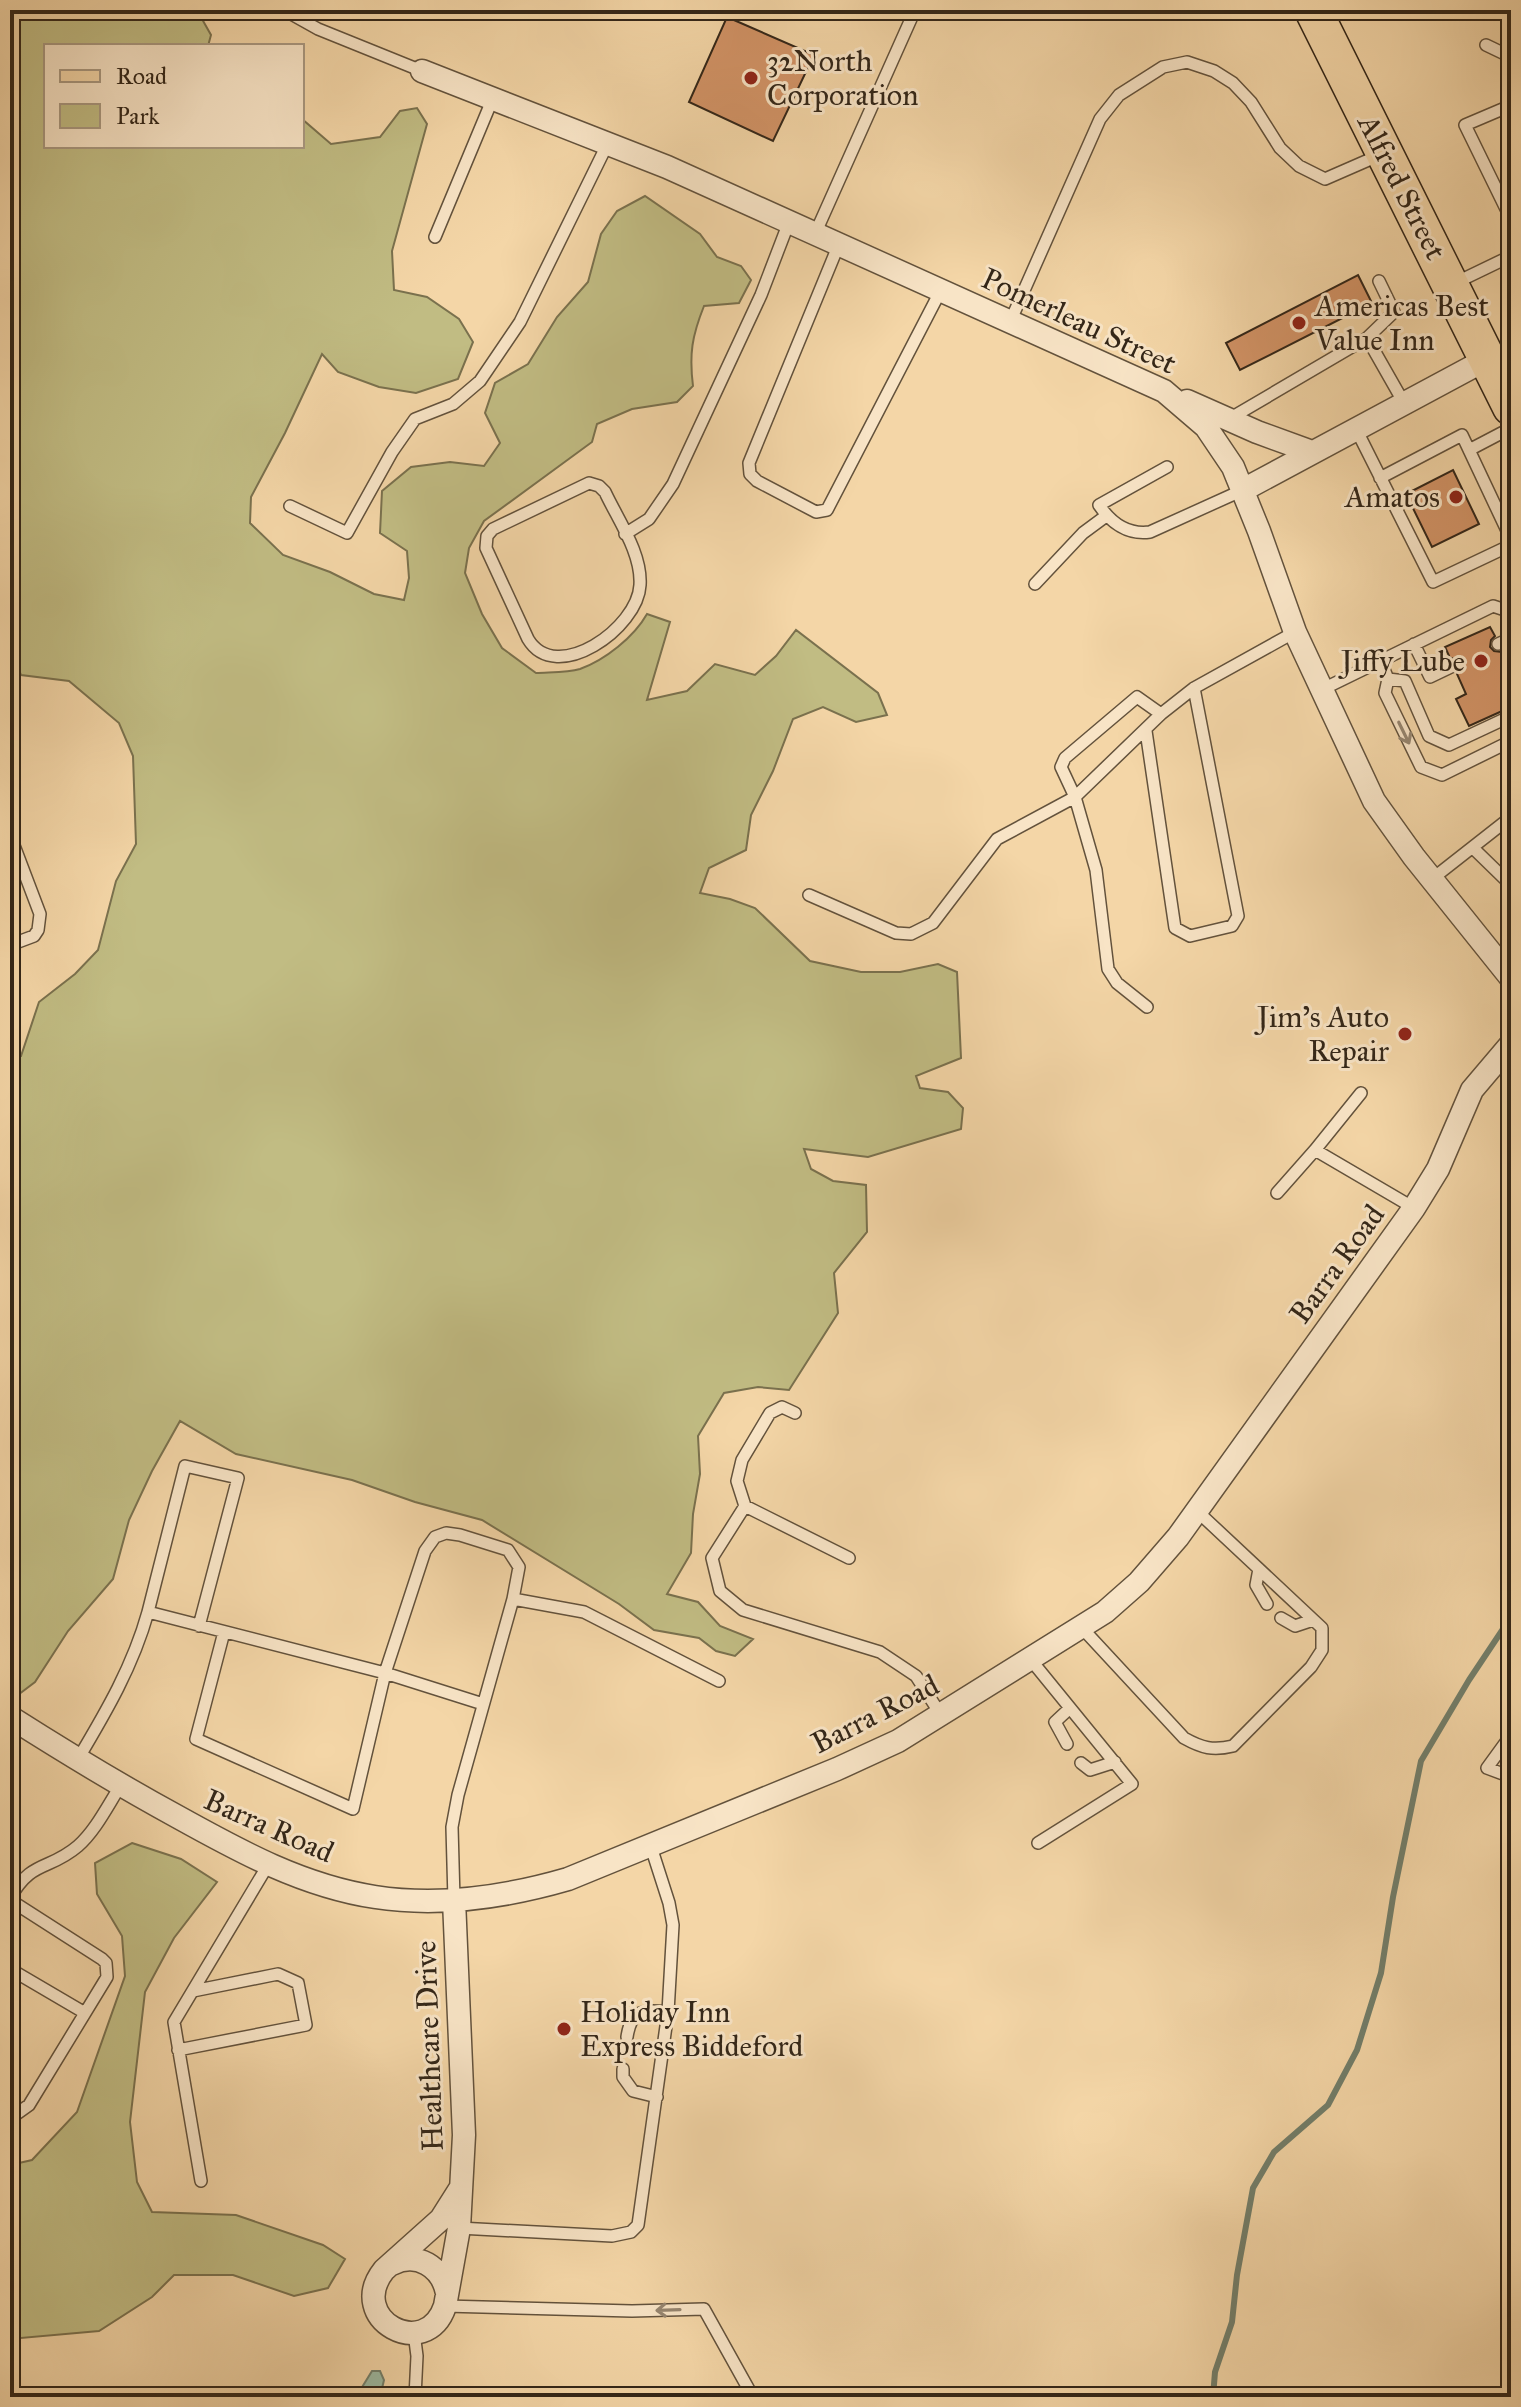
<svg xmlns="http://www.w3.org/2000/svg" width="1521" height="2407" viewBox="0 0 1521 2407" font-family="'IM FELL Great Primer',serif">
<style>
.green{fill:#c1bc83;stroke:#7a714e;stroke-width:2}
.water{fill:#9dbaa2;stroke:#737f6b;stroke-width:2}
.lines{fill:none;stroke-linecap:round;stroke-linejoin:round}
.stream{stroke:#737f6b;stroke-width:6}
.building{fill:#d29366;stroke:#332618;stroke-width:2}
.service-casing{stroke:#63523c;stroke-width:14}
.minor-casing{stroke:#63523c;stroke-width:25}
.primary-casing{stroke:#332618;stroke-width:39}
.service{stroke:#f8e4c6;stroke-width:11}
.minor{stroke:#f8e4c6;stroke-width:22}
.primary{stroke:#f4d6a7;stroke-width:36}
.oneway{stroke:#96856f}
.poi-dot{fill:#8f2418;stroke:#f8e4c6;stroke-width:3}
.labels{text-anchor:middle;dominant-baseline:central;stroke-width:6;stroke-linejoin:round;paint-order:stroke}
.poi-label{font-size:30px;fill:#332618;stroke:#f8e4c6;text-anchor:start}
.street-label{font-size:30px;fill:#332618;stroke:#f8e4c6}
</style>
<rect width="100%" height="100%" fill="#f4d6a7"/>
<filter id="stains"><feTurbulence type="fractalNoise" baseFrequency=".0025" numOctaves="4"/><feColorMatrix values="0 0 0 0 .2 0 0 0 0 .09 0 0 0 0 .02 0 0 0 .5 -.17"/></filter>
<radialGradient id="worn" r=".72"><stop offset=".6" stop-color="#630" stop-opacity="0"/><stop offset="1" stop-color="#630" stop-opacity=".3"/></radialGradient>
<path class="green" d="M10,10H183L202,19L211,35L208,46H46V146H302V119L331,144L380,137L400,111L417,108L427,124L392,251L394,290L427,297L459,319L473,342L458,379L416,393L379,387L338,372L322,354L285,433L251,497L250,523L283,555L330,572L374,594L404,600L409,578L407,551L380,533L382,491L411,467L450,462L484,466L500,443L485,413L495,383L528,364L557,317L588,282L601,234L617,211L645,196L700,234L717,257L741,266L751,280L739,303L704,306C692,336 689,354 693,386L677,402L632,409L597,424L592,442L484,521L469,548L465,573L482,614L502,648L536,673C549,672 567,673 580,669C605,660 634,637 647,614L670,622L647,700L687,691L715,664L755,675L776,656L796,630L878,693L887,715L856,722L823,707L793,719L773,771L751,815L746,850L709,868L700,893L730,899L755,908L810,961L861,972H900L938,964L957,972L961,1058L916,1076L920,1088L948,1092L963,1108L961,1129L868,1157L804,1149L811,1169L833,1181L866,1185L867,1232L834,1273L838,1313L789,1390L758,1387L724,1393L698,1436L700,1474L693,1514L691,1553L667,1594L698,1602L720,1626L753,1639L735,1656L716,1651L699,1638L654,1630L619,1604L482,1520L415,1502L352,1480L236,1454L180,1421L152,1471L129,1520L113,1579L68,1631L35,1682L14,1698L10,1694V1057L21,1056L39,1002L75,974L98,950L116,881L136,844L133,756L119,723L69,681L21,675L10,647Z
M132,1843L181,1859L217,1882L174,1938L145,1992L130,2122L137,2182L152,2212L236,2215L323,2245L345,2259L328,2288L294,2296L233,2275H174L152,2297L99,2331L10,2339V2165L32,2160L77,2112L125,1976L122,1936L97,1894L95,1863Z"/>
<path class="water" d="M372,2371H380L384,2380L380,2397H356Z"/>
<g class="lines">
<path class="stream" d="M1213,2397L1215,2372L1232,2322L1237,2275L1253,2188L1274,2152L1328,2105L1357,2050L1381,1973L1393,1897L1421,1761L1469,1680L1511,1617"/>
</g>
<path class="building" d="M727,17L814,55L773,141L689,102Z
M1358,275L1372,303L1240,370L1226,343Z
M1453,470L1479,524L1432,547L1406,494Z
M1490,627L1495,636L1491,640L1490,647L1494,651L1502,652L1511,672V707L1469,726L1456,699L1466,694L1457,674L1460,670L1461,663L1457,659L1450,658L1445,647Z"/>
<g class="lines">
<g class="service-casing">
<path id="service" d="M284,10L318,29L422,71
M1486,45L1511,57
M1511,120L1505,108L1465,125L1511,219
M815,234L915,10
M435,237L493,98
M839,244L749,463L750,474L757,481L816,512L827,510L941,290
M1455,283L1511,256
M1010,322L1100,119L1119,95L1163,67L1187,62L1214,71L1233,83L1251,102L1280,148L1299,166L1325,179L1380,155
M1367,338L1394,312L1379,281
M1229,419L1367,338L1404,403
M1356,429L1433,582L1511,545
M1469,450L1511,428
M1167,467L1099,505C1111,523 1128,535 1150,532L1243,490
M1380,478L1462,435L1511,539
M589,483L599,486L605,492C618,520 642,553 640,585C638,628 556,686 528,639L486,548L487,536L493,529Z
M290,506L347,533L392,452L415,419L453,404L480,381L520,322L608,143
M625,534L649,519L673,484L761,295L789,222
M1035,584L1083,533L1106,516
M1414,644L1430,677L1453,666
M1498,644L1511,638
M1380,660L1388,679L1385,693L1421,767L1442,775L1511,741
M1388,679L1405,681L1429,736L1449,745L1511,716
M1321,690L1493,606L1505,610L1511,622
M1146,731L1175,928L1190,936L1232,926L1238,916L1194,688
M10,835L40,914L38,930L34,936L10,945
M1473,848L1511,885
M1432,879L1511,817
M809,895L896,933L911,934L933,923L997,839L1075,797L1161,714L1194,688L1295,632
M1147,1007L1117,983L1108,969L1096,870L1075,797L1061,767L1065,758L1137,697L1161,714
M1361,1093L1315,1150L1414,1208
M1277,1193L1315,1150
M795,1413L782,1407L770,1413L742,1460L737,1481L745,1506L712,1558L720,1591L743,1610L880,1652L916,1676L941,1715
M745,1506L849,1558
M1259,1569L1256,1585L1267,1604
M513,1599L584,1612L719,1681
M148,1612L185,1466L238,1478L199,1626
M1281,1618L1295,1626L1313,1620
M1082,1628L1184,1738C1202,1748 1213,1751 1233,1746L1311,1667L1322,1650V1628L1197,1511
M224,1632L196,1739L353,1809L385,1673L483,1704
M1031,1660L1132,1784L1038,1843
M1511,1735L1487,1768L1511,1777
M1067,1744L1055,1722L1070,1708
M78,1759C106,1712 133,1666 148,1612L385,1673L425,1551L435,1537L446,1533L460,1535L508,1550L519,1567L513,1599L458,1795L452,1827L454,1900
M1081,1763L1090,1770L1115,1762
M10,1898C32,1859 49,1871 78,1846C96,1830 108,1805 121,1785
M10,1900L102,1959L106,1963L107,1977L29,2105L15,2115L10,2116
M10,1969L85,2013
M627,2037C631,2009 644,2010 668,2012
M178,2050L306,2025L298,1983L278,1974L193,1991
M623,2069V2077L633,2091L657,2097
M201,2181L174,2022L268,1865
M459,2228L612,2236L631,2232L638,2225L668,2012L673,1925L669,1903L651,1847
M445,2306L632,2311L704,2309L753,2397
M414,2333L417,2356L415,2397"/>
</g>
<g class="minor-casing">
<path id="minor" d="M422,71L667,167L1164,391L1206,427L1233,467L1259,531L1295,632L1374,801L1414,857L1511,978
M1187,401L1257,432L1312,452
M1243,490L1487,359
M10,1717C65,1752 121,1786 178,1817C241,1852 303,1886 375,1897C439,1907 506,1897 568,1879L837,1769L898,1741L1105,1612L1139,1582L1178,1537L1414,1208L1438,1169L1472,1090L1511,1044
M454,1900L464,2135L459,2228L445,2306C426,2363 345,2319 384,2270L441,2219L460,2189
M392,2264C417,2251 442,2267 447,2293"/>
</g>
<g class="primary-casing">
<path id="primary" d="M1313,10L1511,407"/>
</g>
<use href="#service" class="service"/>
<use href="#minor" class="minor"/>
<use href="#primary" class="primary"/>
</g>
<defs><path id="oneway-shaft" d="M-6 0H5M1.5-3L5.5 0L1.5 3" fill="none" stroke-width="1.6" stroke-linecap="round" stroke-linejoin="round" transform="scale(2)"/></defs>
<g class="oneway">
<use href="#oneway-shaft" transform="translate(1404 733) rotate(64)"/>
<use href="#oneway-shaft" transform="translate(668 2310) rotate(178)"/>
</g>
<g class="poi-dot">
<circle cx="751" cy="78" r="8"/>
<circle cx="1299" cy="323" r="8"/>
<circle cx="1456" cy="497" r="8"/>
<circle cx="1481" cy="661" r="8"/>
<circle cx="1405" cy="1034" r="8"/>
<circle cx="564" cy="2029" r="8"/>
</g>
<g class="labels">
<g class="poi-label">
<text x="767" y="61">32North<tspan x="767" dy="34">Corporation</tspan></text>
<text x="1315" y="306">Americas Best<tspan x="1315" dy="34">Value Inn</tspan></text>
<text x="1440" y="497" text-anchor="end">Amatos</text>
<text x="1465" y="661" text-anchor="end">Jiffy Lube</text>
<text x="1389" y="1017" text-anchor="end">Jim's Auto<tspan x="1389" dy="34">Repair</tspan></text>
<text x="580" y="2012">Holiday Inn<tspan x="580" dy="34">Express Biddeford</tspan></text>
</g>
<g class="street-label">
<text transform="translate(1402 187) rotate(63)">Alfred Street</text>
<text transform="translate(1079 321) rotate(25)">Pomerleau Street</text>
<text transform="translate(1337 1264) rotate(-54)">Barra Road</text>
<text transform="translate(875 1714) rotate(-27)">Barra Road</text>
<text transform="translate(269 1826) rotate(24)">Barra Road</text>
<text transform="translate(429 2046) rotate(-92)">Healthcare Drive</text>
</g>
</g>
<rect width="1521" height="2407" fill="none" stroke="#f4d6a7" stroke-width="40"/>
<rect x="12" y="12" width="1497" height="2383" fill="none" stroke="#332618" stroke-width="4"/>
<rect x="20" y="20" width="1481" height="2367" fill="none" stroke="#332618" stroke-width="2"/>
<rect x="44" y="44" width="260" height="104" fill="#f8e4c6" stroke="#a99880" stroke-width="2"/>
<rect x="60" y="70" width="40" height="12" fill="#f4d6a7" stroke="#a99880" stroke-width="2"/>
<text x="116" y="84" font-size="24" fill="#332618">Road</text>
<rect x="60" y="104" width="40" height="24" fill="#c1bc83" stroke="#a99880" stroke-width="2"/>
<text x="116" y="124" font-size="24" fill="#332618">Park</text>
<rect width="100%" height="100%" filter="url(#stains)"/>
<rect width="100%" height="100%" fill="url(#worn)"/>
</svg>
